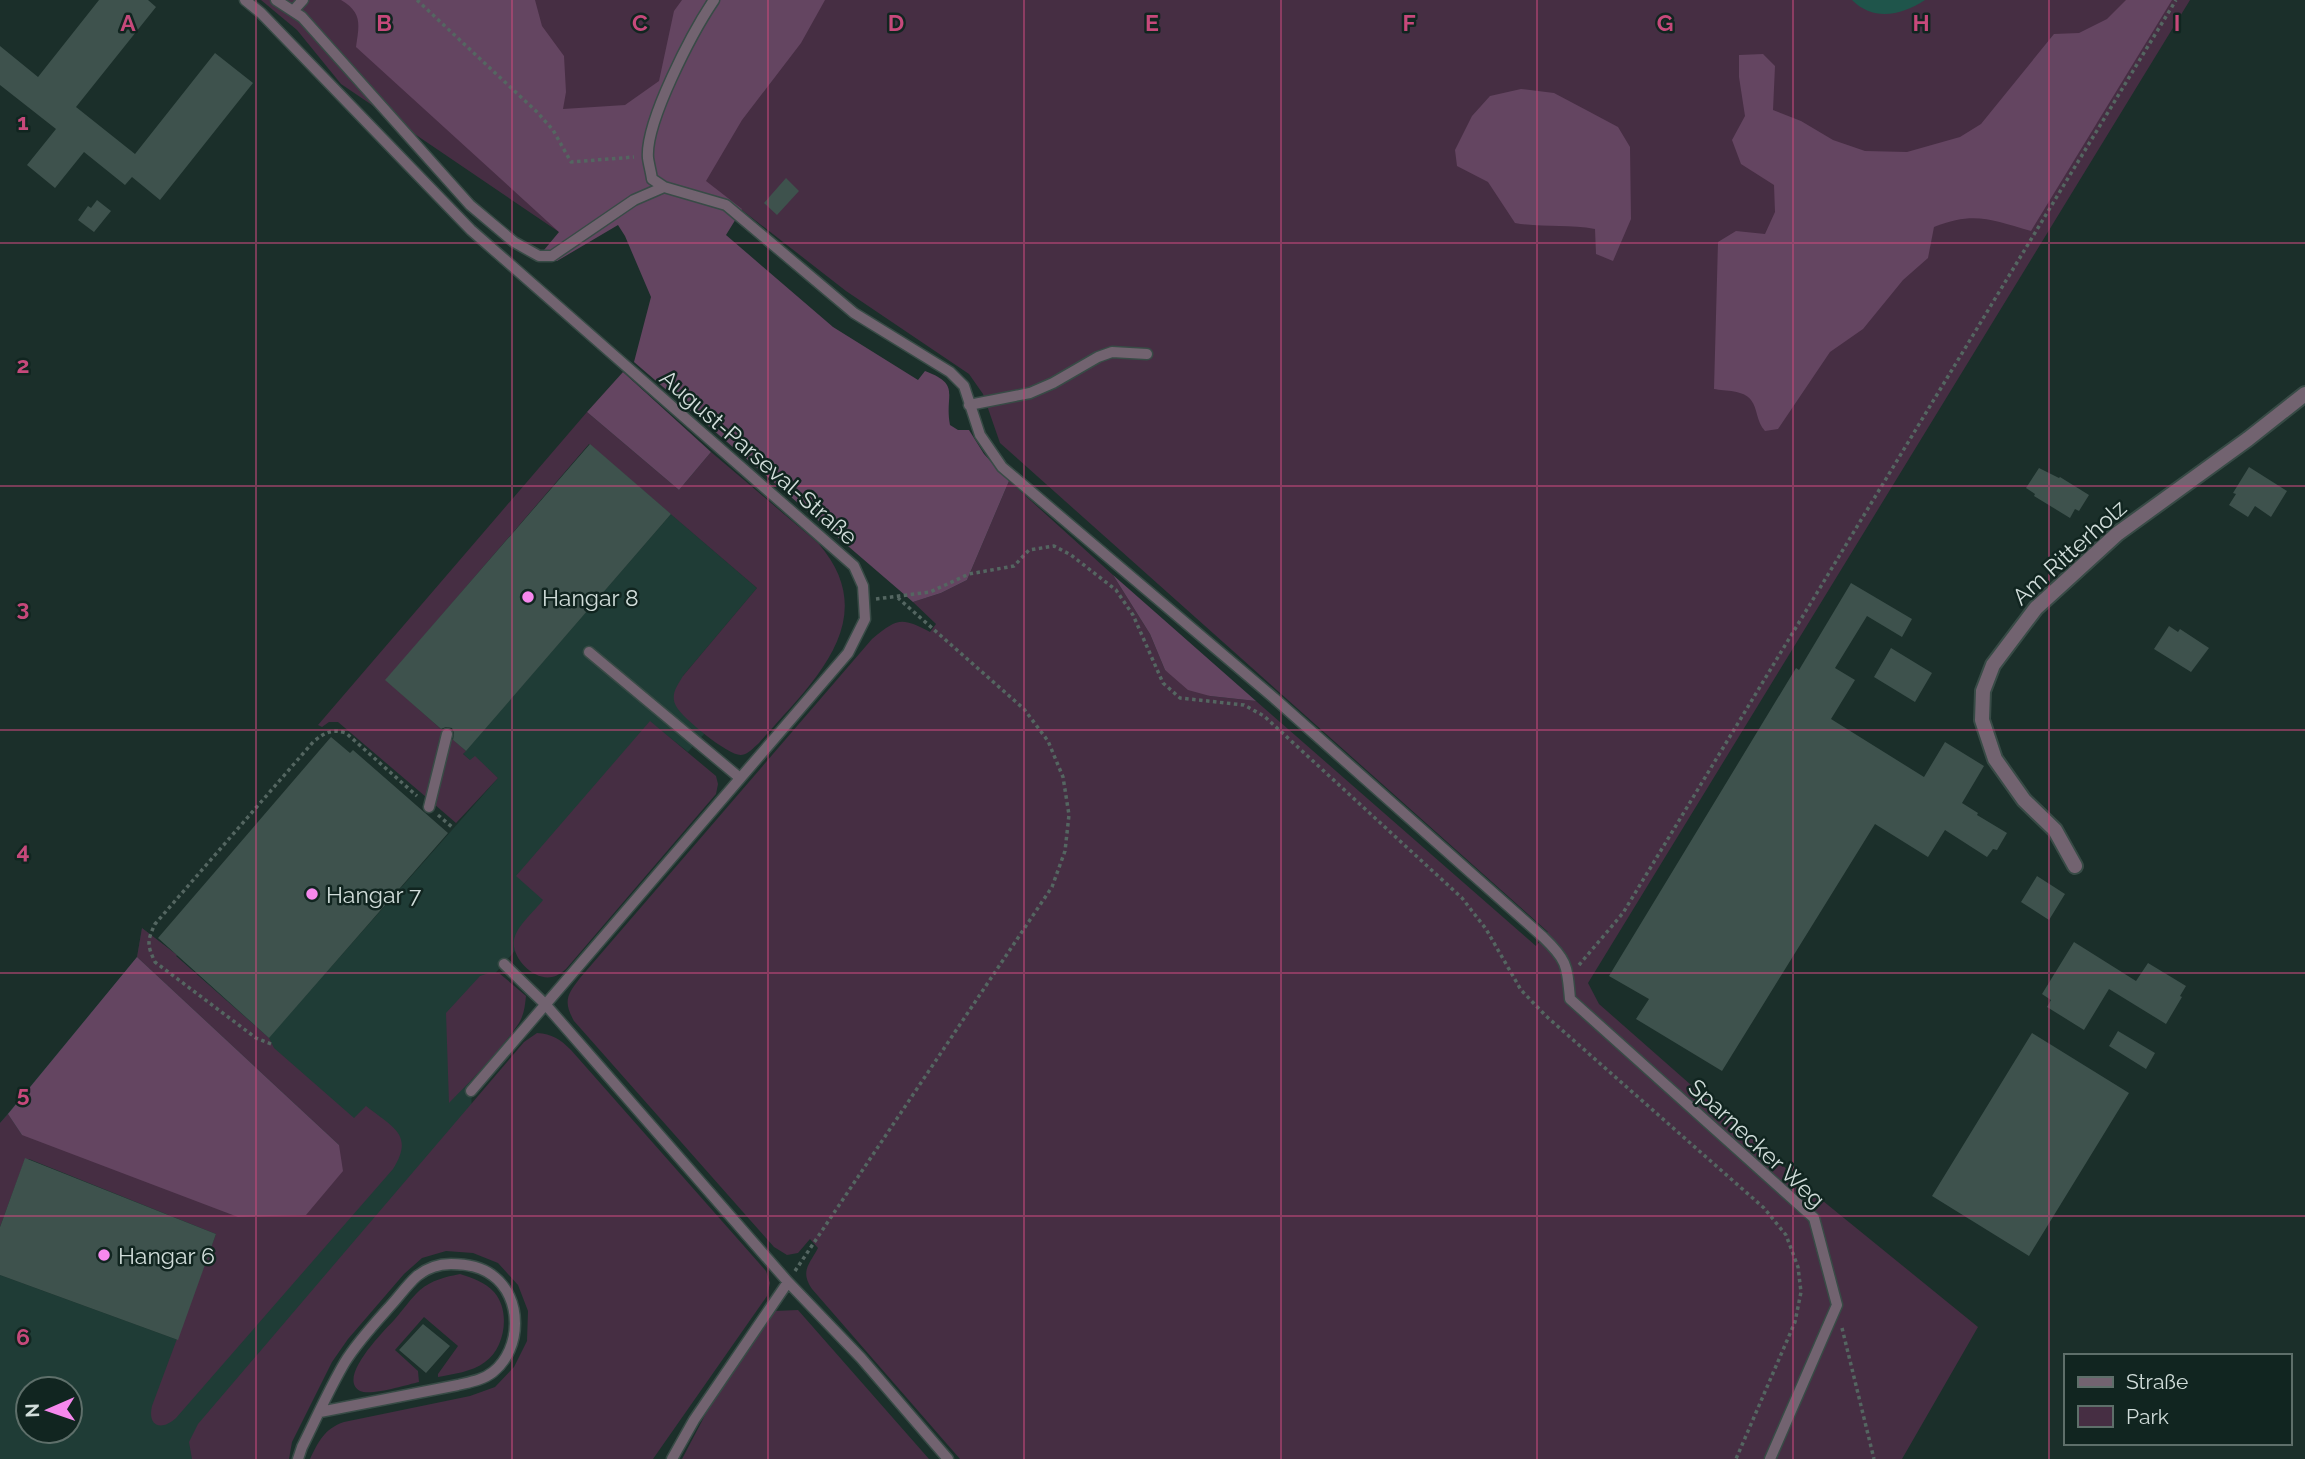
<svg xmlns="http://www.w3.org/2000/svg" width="2305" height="1459" viewBox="0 0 2305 1459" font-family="Raleway,sans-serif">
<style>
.built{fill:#1f3c36;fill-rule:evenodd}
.green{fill:#462e43}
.forest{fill:#644561}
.water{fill:#1f554b}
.building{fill:#3e524d}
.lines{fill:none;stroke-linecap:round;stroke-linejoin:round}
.service-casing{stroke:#384b46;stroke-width:13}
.minor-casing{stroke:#384b46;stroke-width:18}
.path{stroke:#546661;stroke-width:3.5;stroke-dasharray:3.5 3.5;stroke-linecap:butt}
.service{stroke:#726370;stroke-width:10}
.minor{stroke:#726370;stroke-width:14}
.grid{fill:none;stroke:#c6497b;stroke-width:2;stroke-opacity:0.55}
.poi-dot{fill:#f688ed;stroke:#112520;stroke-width:2.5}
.labels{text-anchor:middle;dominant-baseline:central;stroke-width:5;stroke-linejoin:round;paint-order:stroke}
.street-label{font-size:23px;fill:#d1ddda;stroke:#112520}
.poi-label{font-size:23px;fill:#d1ddda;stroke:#112520;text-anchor:start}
.grid-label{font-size:23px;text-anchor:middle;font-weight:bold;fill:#c6497b;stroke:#112520;stroke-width:5;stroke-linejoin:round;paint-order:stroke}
</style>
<rect width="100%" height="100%" fill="#1b2f2a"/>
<path class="built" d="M671,514L757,588L683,676L686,717L705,733L688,752L650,722L556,904L471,1001L472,1187L304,1381L278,1459H0V1275L178,1340L216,1234L29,1159L0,1150V1123L137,957L142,928L177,955L176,956L269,1037L498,778L475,757L471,761L463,754ZM28,1389H70V1431H28Z"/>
<path class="green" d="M261,0H2190L1588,983L1599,1004L1823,1201L1978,1327L1902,1459H960L812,1289C800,1271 809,1265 818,1248L810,1239L798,1253L787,1255L774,1247L574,1021C563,1001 567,995 580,978L872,639C898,618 901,617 930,632L936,624L913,602L941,593L967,580L1009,481L1113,575L1150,634L1165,670L1210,696L1256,701L1536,946L1548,932L1000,443L983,394L969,374L846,291L706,182L559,232L341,84L297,30Z
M587,412L679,490L711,452L818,543C886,621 809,685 759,743C753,748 749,754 741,755C729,756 682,718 676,706C670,695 677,686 683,676L757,588L589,444L386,680L442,730L426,797L338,722H329L322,727L318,725Z
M650,721L716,776L718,784L716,794L566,969C562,972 558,976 552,977C534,981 511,958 514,940C517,925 534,912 543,900L516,876Z
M451,738L466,751L463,754L470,760L475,756L498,778L456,823L434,804Z
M142,928L177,955L176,956L269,1038L274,1048L354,1118L366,1106C392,1127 415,1134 393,1169L176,1418C162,1431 147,1427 152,1406L216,1234L29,1159L24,1162L0,1227V1123L8,1114L22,1135L339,1145L137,957Z
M489,973H499L526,996C525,1006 524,1015 519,1023C501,1050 472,1080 449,1103L446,1013L480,976Z
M537,1033C552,1034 560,1039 571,1050L766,1271L770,1283L767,1296L653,1459H310C319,1441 324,1429 344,1422L470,1396L495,1387L514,1367L527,1341L528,1311L518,1285L498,1263L473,1253L446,1251L422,1258L404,1274L348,1339L332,1362L292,1442L289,1459H192L189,1442L198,1424L524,1042Z
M460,1274C472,1278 485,1282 494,1292C511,1311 505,1348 485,1362C472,1372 453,1374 438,1377V1374L458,1346L424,1317L395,1350L418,1371L419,1382C406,1385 371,1396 360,1391C336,1378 385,1330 395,1319C403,1310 411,1298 420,1290C432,1280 445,1277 460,1274Z
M798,1310L929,1459H682L713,1400L774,1311Z"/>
<path class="forest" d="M341,0H535L542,26L564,56L566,92L563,109L625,105L659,81L674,11L682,0H825L801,43L742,120L706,181L742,209L726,235L833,327L918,380L925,371C962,385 944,394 950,425L958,430H969L984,454L1009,481L967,580L941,593L913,602L634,362L651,297L625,236L618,225L557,261L539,256L559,232L356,47C359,25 363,13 341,0Z
M2126,0H2172L2031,231C1991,220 1975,211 1934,227L1928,258L1903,280L1863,329L1830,352L1778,429L1765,431C1756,421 1758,409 1751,400C1744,390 1725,391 1714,389L1718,242L1736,231L1765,234L1775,212L1774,185L1741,164L1732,140L1745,116L1739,77V55L1763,54L1775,66L1773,110L1801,121L1833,140L1865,151L1907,152L1960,137L1981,124L2054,34L2079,33L2107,19Z
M1521,89L1554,93L1588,111L1618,127L1630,147L1631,219L1613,261L1596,254L1595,229C1568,224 1542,228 1515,223L1488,182L1457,166L1455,150L1472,116L1490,96Z
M623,372L711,452L679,490L587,412Z
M1113,575L1256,701L1210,696L1188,690L1165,670L1150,634Z
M137,957L339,1145L343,1171L306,1215L238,1217L22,1135L8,1114Z"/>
<path class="water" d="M1852,0H1925C1902,15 1874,22 1852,0Z"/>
<path class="building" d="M99,0H148L156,7L76,107L135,154L215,53L253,83L160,200L132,177L125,185L84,152L55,188L27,165L56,129L0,85V46L38,77Z
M786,178L799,191L777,215L764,203Z
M97,200L111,211L94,232L78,220L88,206L91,208Z
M590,444L671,514L466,751L453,740L454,733L452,728L446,727L441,729L385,680Z
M2249,467L2287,491L2271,517L2255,506L2248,517L2229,505L2236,494L2233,493Z
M2039,468L2059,478L2060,477L2089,495L2079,511L2075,509L2070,518L2034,496L2035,494L2026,488Z
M1851,583L1912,619L1902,637L1867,616L1835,668L1855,680L1831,719L1924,777L1945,742L1984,766L1962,803L1978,813L1977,815L2007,833L1997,850L1993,849L1987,857L1945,830L1928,857L1875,824L1722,1071L1636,1019L1649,999L1609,976L1796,668L1799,670Z
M2169,626L2178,632L2180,629L2209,648L2191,672L2154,649Z
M1891,648L1932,673L1915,702L1874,677Z
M331,737L350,753L353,750L448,833L269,1038L158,938Z
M2037,876L2065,894L2049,920L2021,902Z
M2074,942L2136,981L2148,963L2186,986L2180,996L2182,997L2166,1024L2109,989L2084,1030L2047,1007L2051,1000L2042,994Z
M2118,1031L2155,1053L2146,1069L2109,1046Z
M2032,1033L2129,1093L2029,1256L1932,1196Z
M25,1158L216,1234L178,1340L0,1275V1227Z
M423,1324L450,1346L426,1373L399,1350Z"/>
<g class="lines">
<g class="service-casing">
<path id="service" d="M245,0L261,13L471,230L854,566L863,586L865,619L848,653L471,1091
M276,0L302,17L470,205L514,242L539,256H552L634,200L664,187
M714,0C693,31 645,122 648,158C649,165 651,172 652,179L664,187L726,205L854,313L950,372L964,386L980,435L1002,467L1274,698L1543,937C1568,961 1567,966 1570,999L1814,1218L1837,1305L1770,1459
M293,11L303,0
M969,405L1030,393L1053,383L1098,357L1112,352L1147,354
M589,652L740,778
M429,807L447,734
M504,964L545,1004L788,1282L861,1358L948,1459
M298,1459L302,1447C316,1419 329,1389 345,1362C358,1341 376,1322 392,1304C400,1295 408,1284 417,1276C427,1268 439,1264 451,1264C466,1264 480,1266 492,1275C523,1297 522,1349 493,1372C483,1380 470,1382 458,1385L320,1412
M672,1459L694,1420L788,1282"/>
</g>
<g class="minor-casing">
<path id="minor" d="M2075,866L2055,830L2024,800L1995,759L1982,720L1983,691L1993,665L2036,608L2117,534L2248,439L2305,394"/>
</g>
<path class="path" d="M417,0L537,112L553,130L571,162L634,157
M876,599L930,592L969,574L1014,566L1029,550L1054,546L1071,555L1116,590L1133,615L1163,683L1180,698L1244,705L1264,716L1462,898L1486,929L1521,990L1546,1016L1764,1208L1786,1235L1798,1267L1801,1292L1795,1322L1736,1459
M438,815L452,827
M1579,965L1623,913L2176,0
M271,1044L256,1038L155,962C147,945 147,941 155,924L314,741C326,732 332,729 346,733L417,796
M795,1271L1052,887L1065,851L1069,815L1063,777L1048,741L1024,709L898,598
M1842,1328L1874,1459"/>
<use href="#service" class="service"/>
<use href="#minor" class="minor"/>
</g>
<path class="grid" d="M256,0V1459M512,0V1459M768,0V1459M1024,0V1459M1281,0V1459M1537,0V1459M1793,0V1459M2049,0V1459M0,243H2305M0,486H2305M0,730H2305M0,973H2305M0,1216H2305"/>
<g class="poi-dot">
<circle cx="528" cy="597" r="7"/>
<circle cx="312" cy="894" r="7"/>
<circle cx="104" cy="1255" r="7"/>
</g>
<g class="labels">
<g class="street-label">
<text transform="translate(759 457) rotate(41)">August-Parseval-Straße</text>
<text transform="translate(2069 552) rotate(-42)">Am Ritterholz</text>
<text transform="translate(1757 1143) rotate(43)">Sparnecker Weg</text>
</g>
<g class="poi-label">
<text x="542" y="597">Hangar 8</text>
<text x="326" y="894">Hangar 7</text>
<text x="118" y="1255">Hangar 6</text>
</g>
</g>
<g class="grid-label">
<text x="128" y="31">A</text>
<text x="384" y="31">B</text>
<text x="640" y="31">C</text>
<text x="896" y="31">D</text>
<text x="1152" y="31">E</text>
<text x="1409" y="31">F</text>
<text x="1665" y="31">G</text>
<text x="1921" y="31">H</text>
<text x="2177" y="31">I</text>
<text x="23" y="130">1</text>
<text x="23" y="373">2</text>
<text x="23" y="616">3</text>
<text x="23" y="859">4</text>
<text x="23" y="1102">5</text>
<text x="23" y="1345">6</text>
</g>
<rect x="2064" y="1354" width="228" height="91" fill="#112520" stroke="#5e6f6a" stroke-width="2"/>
<rect x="2078" y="1377" width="35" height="10" fill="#726370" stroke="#5e6f6a" stroke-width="2"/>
<text x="2126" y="1389" font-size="21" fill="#d1ddda">Straße</text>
<rect x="2078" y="1406" width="35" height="21" fill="#462e43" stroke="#5e6f6a" stroke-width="2"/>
<text x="2126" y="1424" font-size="21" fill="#d1ddda">Park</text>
<g transform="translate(49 1410) rotate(268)"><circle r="33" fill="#112520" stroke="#5e6f6a" stroke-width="2"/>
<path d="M0-5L12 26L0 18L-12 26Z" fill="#f688ed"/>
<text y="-10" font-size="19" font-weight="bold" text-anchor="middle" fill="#d1ddda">N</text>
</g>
</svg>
